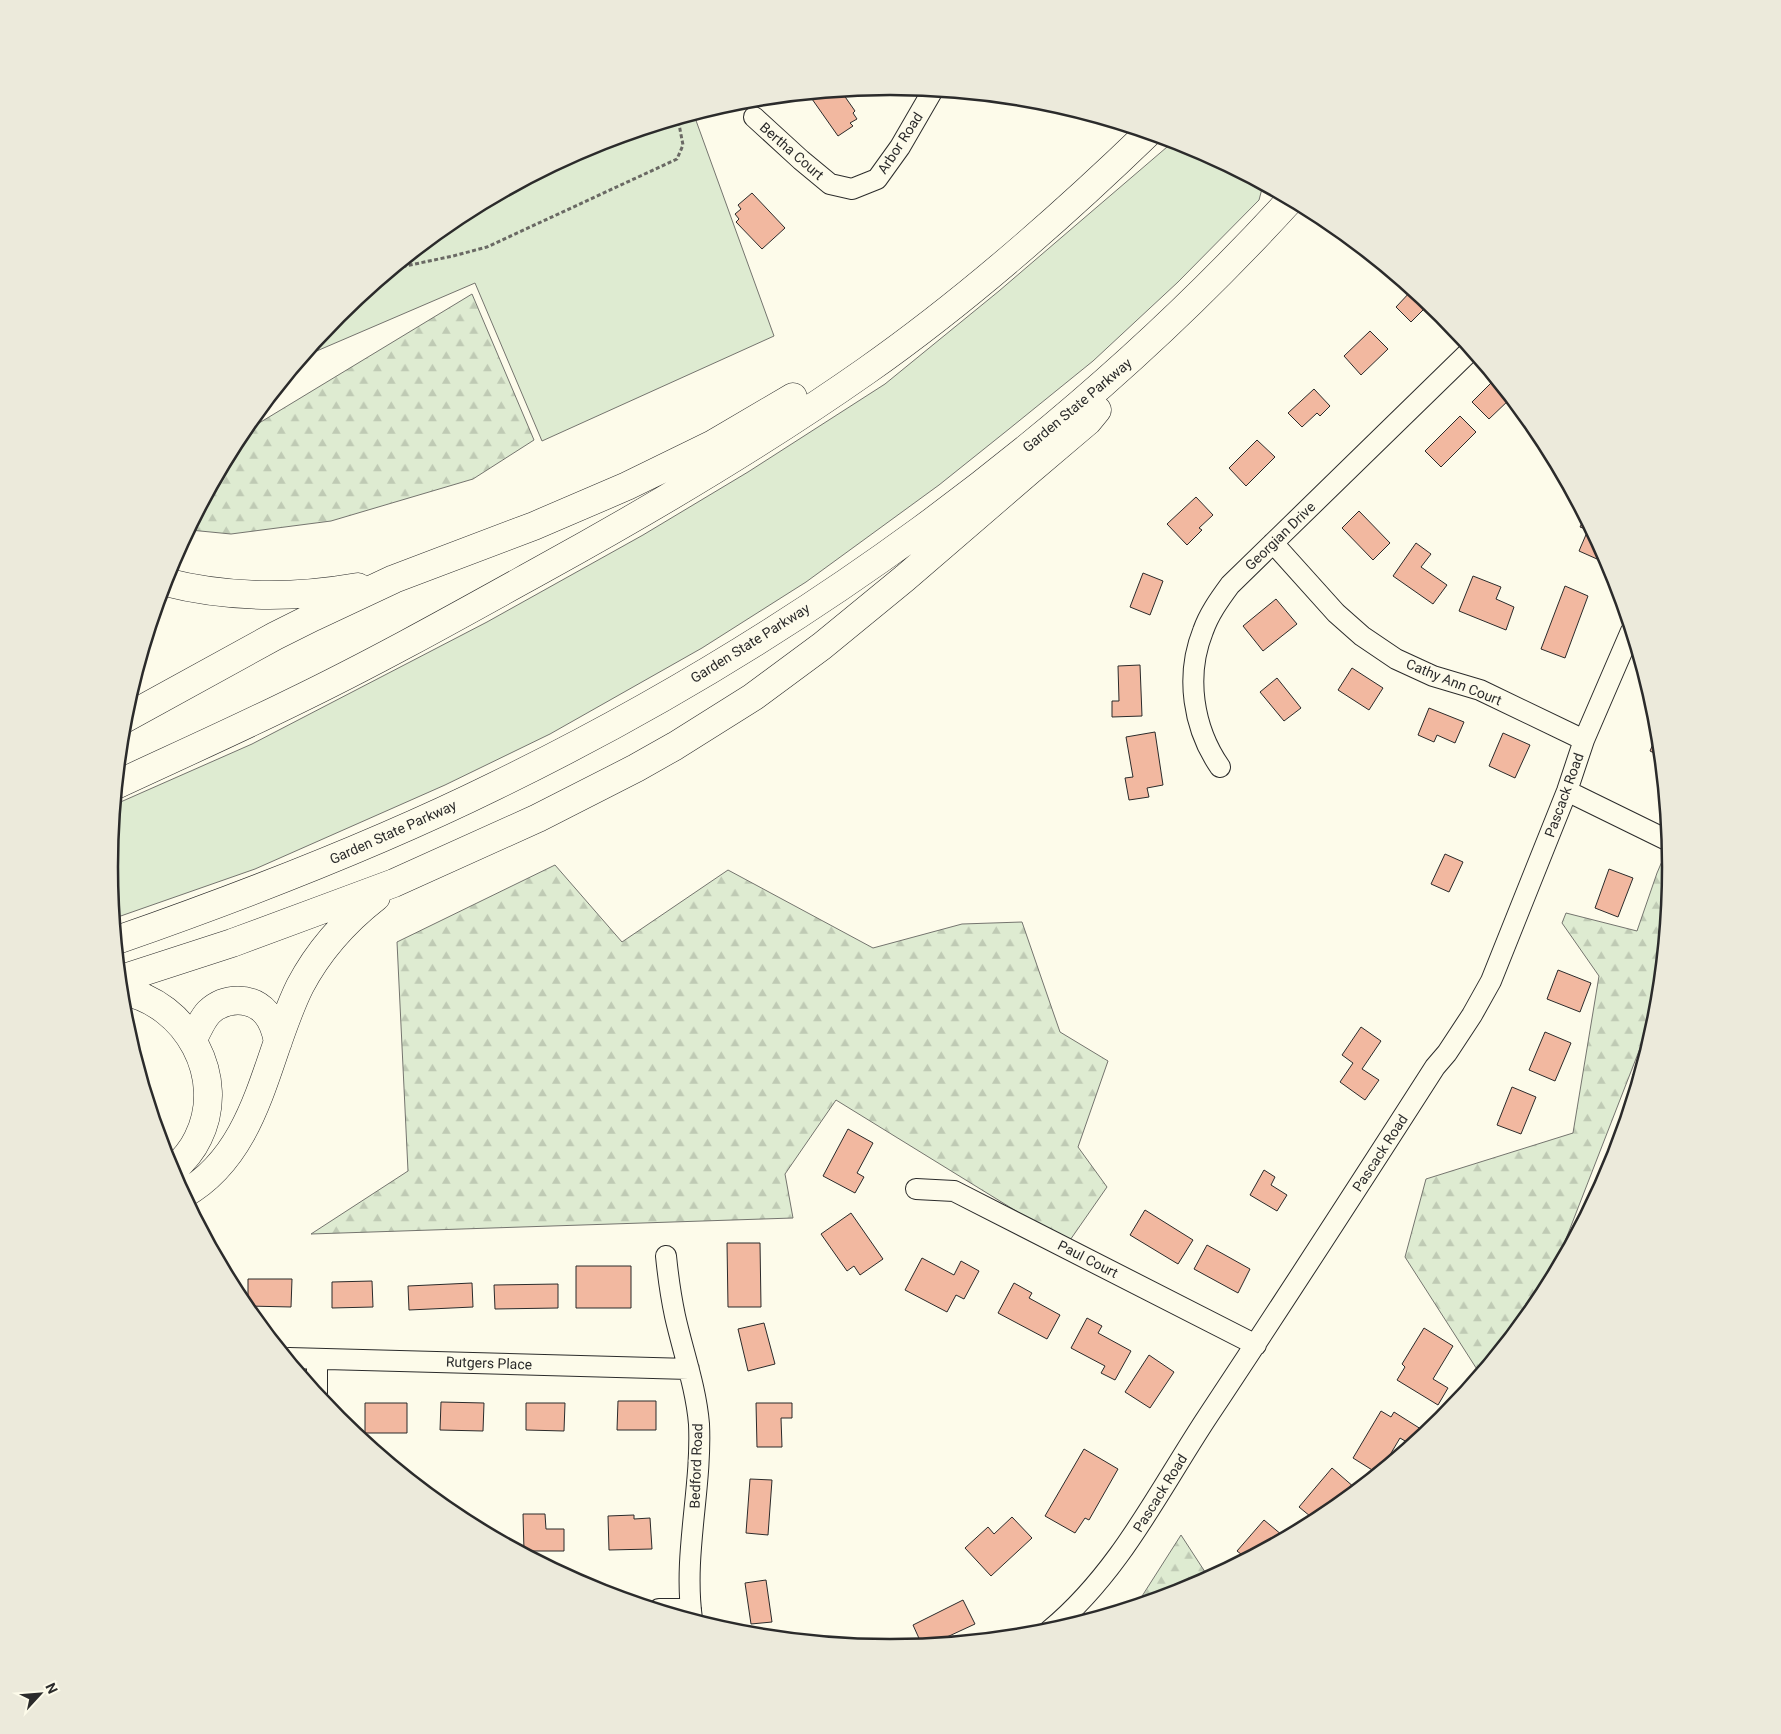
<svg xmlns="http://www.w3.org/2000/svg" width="1781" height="1734" viewBox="0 0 1781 1734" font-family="Roboto,sans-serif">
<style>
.green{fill:#deebd1;stroke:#74746e}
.forest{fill:url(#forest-firs);stroke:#74746e}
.building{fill:#f2b8a0;stroke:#2b2b2b}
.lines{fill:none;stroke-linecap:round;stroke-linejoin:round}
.minor-casing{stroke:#2b2b2b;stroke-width:22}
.highway-casing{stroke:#2b2b2b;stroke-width:29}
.path{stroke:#6a6964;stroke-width:3;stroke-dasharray:4 2.5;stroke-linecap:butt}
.minor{stroke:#fdfbea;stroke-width:20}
.highway{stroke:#fdfbea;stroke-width:28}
.labels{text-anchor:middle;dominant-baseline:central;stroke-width:4;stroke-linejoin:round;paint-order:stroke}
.street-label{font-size:14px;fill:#2b2b2b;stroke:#fdfbea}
.rim{fill:none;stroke:#2b2b2b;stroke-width:2.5}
</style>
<defs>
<pattern id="forest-firs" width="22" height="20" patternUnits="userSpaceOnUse" patternTransform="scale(1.25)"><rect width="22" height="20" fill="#deebd1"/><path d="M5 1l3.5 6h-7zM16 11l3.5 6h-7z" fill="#bfcab4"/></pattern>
</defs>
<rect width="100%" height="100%" fill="#fdfbea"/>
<path class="green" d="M694,115L774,336L542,441L475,283L305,356L339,315L457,218L592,146Z
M1174,141L1190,146L1263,185L1259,200L1178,282L1093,361L1009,429L939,485L806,582L702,648L550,734L445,785L255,869L115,918L110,867L116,804L252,744L487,622L643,535L748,472L885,384L999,291Z"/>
<path class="forest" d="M472,294L534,440L473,479L331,521L231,534L190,530L241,434Z
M1669,845L1671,867L1658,1002L1557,1262L1559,1265L1540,1301L1480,1374L1405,1257L1426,1179L1573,1133L1599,976L1562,923L1566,913L1637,931L1657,873Z
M555,865L622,942L728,870L873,948L962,924L1022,922L1060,1032L1108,1061L1078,1147L1107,1187L1068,1243L836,1100L785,1174L793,1218L311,1234L408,1171L397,942Z
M1181,1535L1209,1578L1189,1588L1137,1604Z"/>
<path class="building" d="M841,91L855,111L853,113L857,119L850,123L853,126L838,136L812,99L820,93Z
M752,193L785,228L762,249L736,222L739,219L735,214L741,209L738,205Z
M1412,290L1429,304L1411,322L1396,307Z
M1370,331L1388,349L1361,375L1344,356Z
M1495,379L1511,398L1489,419L1472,402Z
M1314,389L1330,406L1320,416L1317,413L1302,427L1288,413Z
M1460,416L1476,432L1441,467L1425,451Z
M1257,440L1275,457L1246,486L1229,468Z
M1196,497L1213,515L1199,528L1202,530L1187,545L1167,524Z
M1359,511L1390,543L1373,560L1342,528Z
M1585,517L1601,548L1597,559L1579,551L1588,530L1580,527Z
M1416,543L1431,554L1421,567L1447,585L1433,604L1393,576Z
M1143,573L1163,581L1150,615L1130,607Z
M1473,576L1501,587L1496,599L1514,607L1506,630L1459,611Z
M1565,586L1588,596L1565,658L1541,649Z
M1276,599L1297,624L1263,651L1243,626Z
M1140,665L1142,716L1112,717V701H1119L1118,666Z
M1352,668L1383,688L1369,710L1338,690Z
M1277,678L1301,708L1284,721L1260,692Z
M1429,708L1464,722L1455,743L1437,735L1434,742L1418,735Z
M1155,732L1163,785L1147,788L1149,797L1129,800L1125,778L1133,777L1126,737Z
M1658,732L1660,756L1650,751Z
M1503,733L1530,745L1515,778L1489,766Z
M1445,854L1463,862L1449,892L1431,884Z
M1609,869L1633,878L1618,917L1595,908Z
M1558,970L1591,983L1580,1012L1547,999Z
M1361,1027L1381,1041L1362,1069L1379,1080L1365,1100L1340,1082L1353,1063L1342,1055Z
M1545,1032L1571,1043L1555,1081L1529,1070Z
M1633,1074L1639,1075L1631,1102Z
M1512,1087L1536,1097L1521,1134L1497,1125Z
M848,1129L873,1143L857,1173L864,1177L855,1193L823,1176Z
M1264,1170L1275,1177L1271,1185L1287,1195L1277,1211L1250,1195Z
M1145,1210L1193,1240L1178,1264L1130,1235Z
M851,1213L883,1259L860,1275L854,1266L847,1271L821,1234Z
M727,1243H760L761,1307H728Z
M1207,1245L1250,1269L1238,1293L1194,1269Z
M922,1258L954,1275L961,1261L979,1271L964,1299L956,1295L947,1312L905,1290Z
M576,1266H631V1308H576Z
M248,1279H292L291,1307L248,1306Z
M372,1281L373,1307L332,1308V1282Z
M472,1283L473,1307L409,1310L408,1286Z
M1014,1283L1032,1293L1029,1298L1060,1315L1047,1339L998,1313Z
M558,1284V1308L495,1309L494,1285Z
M1087,1318L1102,1326L1098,1333L1131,1351L1115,1380L1101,1373L1105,1366L1071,1348Z
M764,1323L775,1364L748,1371L738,1329Z
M1424,1328L1453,1346L1433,1379L1448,1388L1438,1405L1397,1380L1405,1367L1402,1364Z
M1149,1355L1174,1372L1150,1408L1125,1392Z
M618,1401H656V1430H617Z
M441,1402L484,1403L483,1431L440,1430Z
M365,1403H407V1433H365Z
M526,1403H565L564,1431L526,1430Z
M756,1403H792V1418H781L782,1447H757Z
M1381,1411L1391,1417L1394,1412L1424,1431L1420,1437L1412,1445L1400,1438L1381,1470L1377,1473L1353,1458Z
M1084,1449L1118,1469L1089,1520L1085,1518L1075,1533L1045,1516Z
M1332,1468L1355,1488L1349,1496L1324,1516L1316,1521L1299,1507Z
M750,1479L772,1480L768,1535L746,1533Z
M523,1514H545L546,1529H564V1551H524Z
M634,1515V1519L650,1518L652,1549L609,1550L608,1516Z
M1012,1517L1032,1538L991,1576L965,1548L988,1527L994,1534Z
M1264,1520L1282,1535L1277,1542L1246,1558L1237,1551Z
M766,1580L772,1622L751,1624L745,1583Z
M963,1600L975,1624L934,1643L922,1645L913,1625Z"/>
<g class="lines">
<g class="minor-casing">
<path id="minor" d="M754,117L801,160L830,184L852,189L877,179L900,147L933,90
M1273,543L1336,613L1362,636L1396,659L1433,676L1480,690L1584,740
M1220,767C1193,728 1185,676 1203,631C1209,614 1219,600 1230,585L1471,350
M1567,791L1669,841
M916,1189L954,1191L1256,1345
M666,1256C668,1276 671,1297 675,1316C683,1352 696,1387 699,1424C702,1489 683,1554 692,1619
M289,1358L689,1369
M317,1359V1393
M659,1609H691
M1050,1630C1120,1572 1159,1490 1208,1416C1285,1300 1360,1184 1435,1067L1447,1053L1472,1015L1491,981L1567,791L1584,740L1631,631"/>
</g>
<g class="highway-casing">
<path id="highway" d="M165,582C227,598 295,598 358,587
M124,719L275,636L313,617L394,579L534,526L627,486L713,444L793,397
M118,784C176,757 234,731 291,703C376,662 458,616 541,570C652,509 762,444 866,371C967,300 1060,218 1148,133
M117,940C246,895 373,846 495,786C793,641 1067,444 1290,200
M121,979L232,943L394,883L538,818L636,768L675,746L753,697L822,646L905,578L1028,472L1088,421L1097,410
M122,991C187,1003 228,1078 198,1138C192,1151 182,1162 172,1171
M193,1039C198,1030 202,1019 209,1012C225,997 251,996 266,1013C273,1021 276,1031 278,1042
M184,1194C259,1151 265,1056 300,986C319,950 344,922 376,897"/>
</g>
<path class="path" d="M396,268L453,256L487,247L677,159L683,145L678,119"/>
<use href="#minor" class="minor"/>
<use href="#highway" class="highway"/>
</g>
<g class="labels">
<g class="street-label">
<text transform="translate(900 143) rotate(-57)">Arbor Road</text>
<text transform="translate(792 151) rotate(41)">Bertha Court</text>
<text transform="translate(1077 405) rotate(-40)">Garden State Parkway</text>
<text transform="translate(1280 536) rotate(-44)">Georgian Drive</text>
<text transform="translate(750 643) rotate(-32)">Garden State Parkway</text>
<text transform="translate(1454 682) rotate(22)">Cathy Ann Court</text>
<text transform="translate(1564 795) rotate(-70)">Pascack Road</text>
<text transform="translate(393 832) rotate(-24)">Garden State Parkway</text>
<text transform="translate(1380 1153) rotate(-57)">Pascack Road</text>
<text transform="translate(1088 1259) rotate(27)">Paul Court</text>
<text transform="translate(489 1363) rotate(2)">Rutgers Place</text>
<text transform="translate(696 1466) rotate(-88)">Bedford Road</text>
<text transform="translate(1160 1493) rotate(-58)">Pascack Road</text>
</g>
</g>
<path d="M0 0H1781V1734H0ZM118 867a772 772 0 1 1 1544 0a772 772 0 1 1-1544 0Z" fill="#eceadb" fill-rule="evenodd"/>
<path class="rim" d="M118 867a772 772 0 1 1 1544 0a772 772 0 1 1-1544 0Z"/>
<g transform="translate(40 1694) rotate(64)" stroke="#fdfbea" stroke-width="4" paint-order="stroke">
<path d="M0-4L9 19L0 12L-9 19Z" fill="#2b2b2b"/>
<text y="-8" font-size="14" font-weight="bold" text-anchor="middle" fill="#2b2b2b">N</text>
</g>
</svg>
